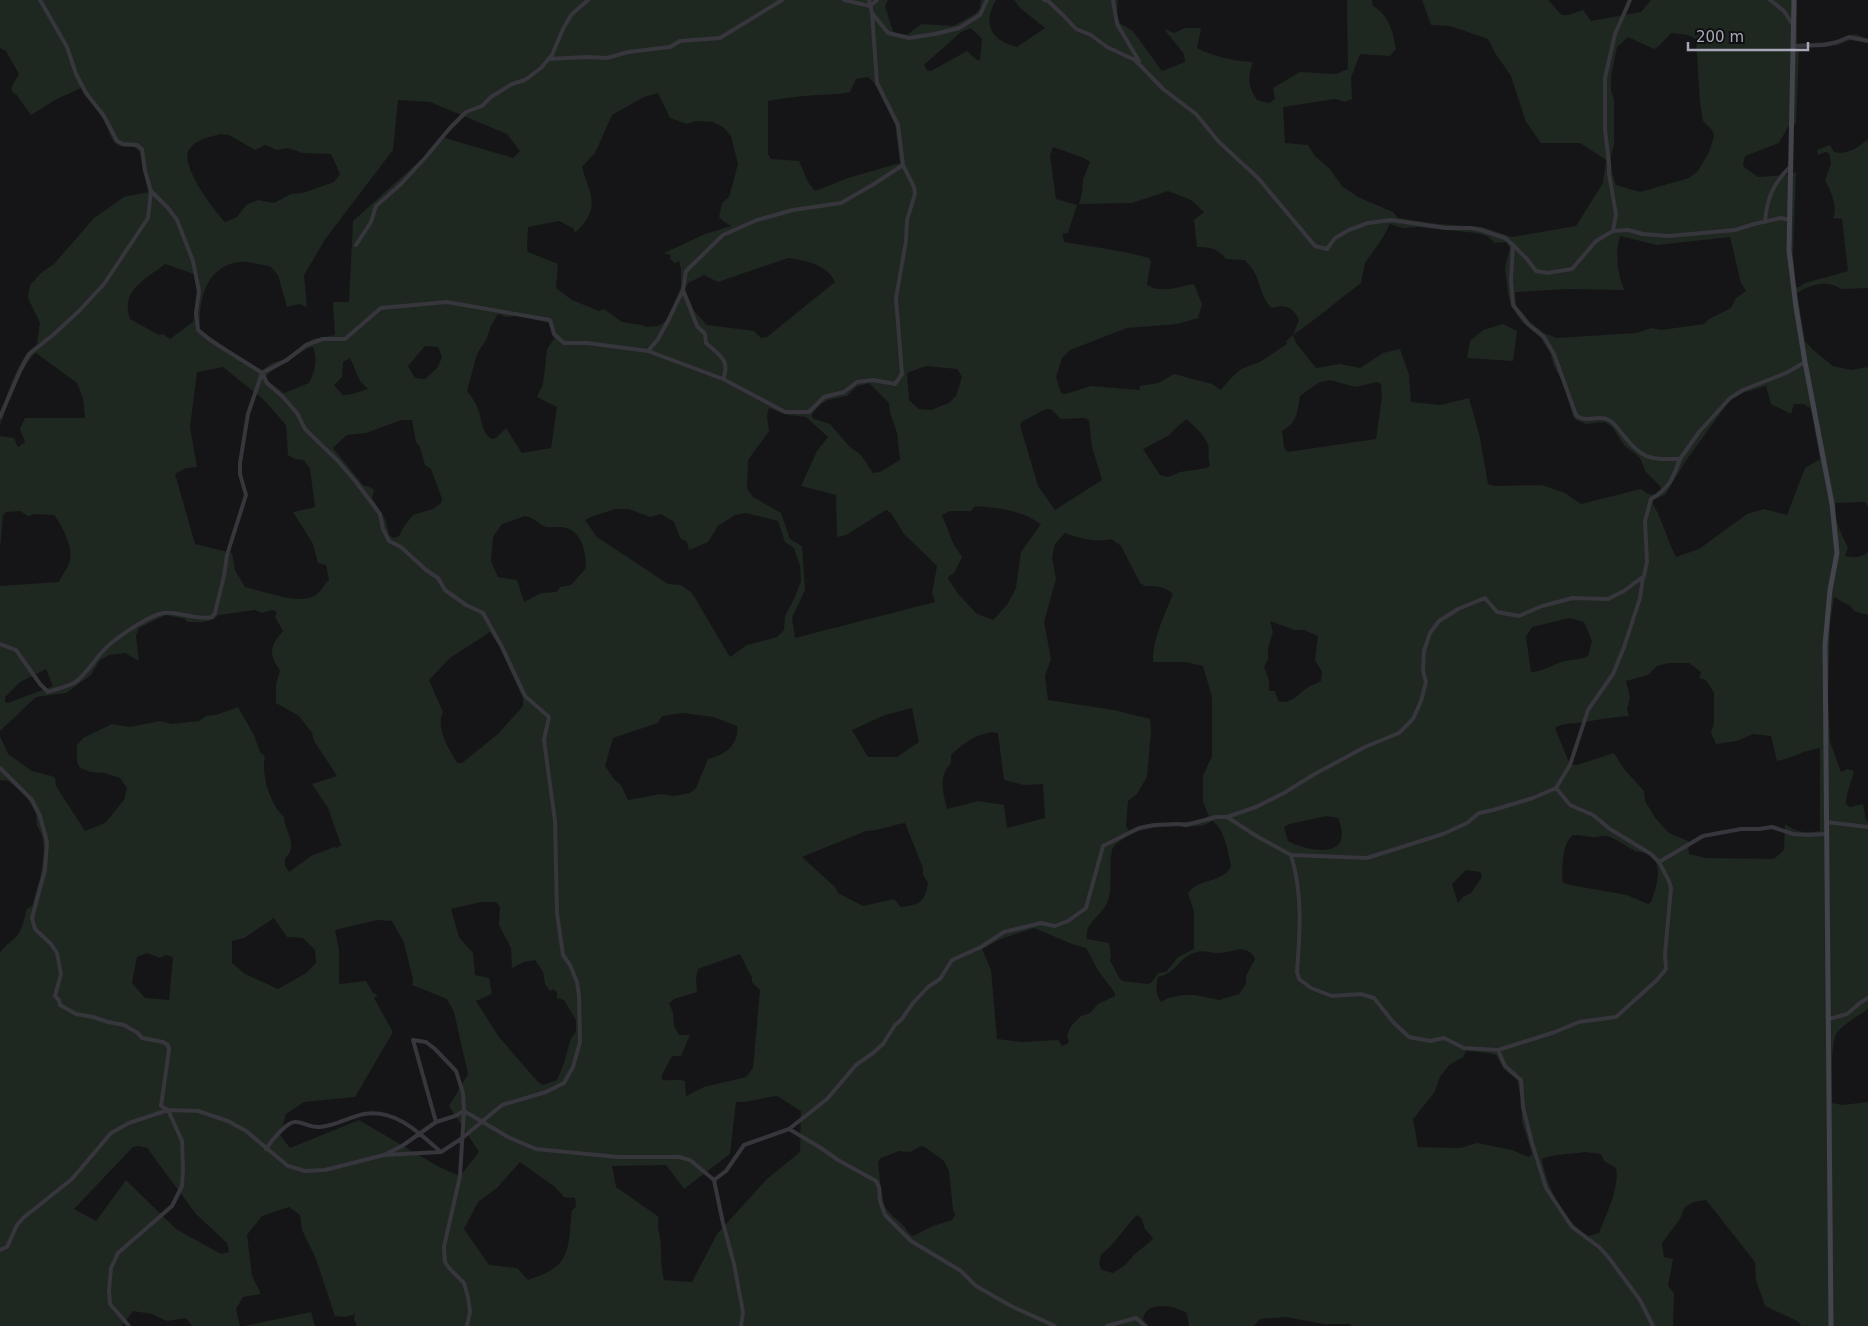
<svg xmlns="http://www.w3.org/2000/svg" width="1868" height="1326" viewBox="0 0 1868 1326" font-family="'DejaVu Sans',sans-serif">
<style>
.green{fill:#1f2721;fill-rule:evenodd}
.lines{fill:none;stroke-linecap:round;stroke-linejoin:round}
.street{stroke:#36363c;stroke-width:4}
.secondary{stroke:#44444c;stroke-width:5}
</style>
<rect width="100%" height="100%" fill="#151517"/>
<path class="green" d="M0,0H888L885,6L893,31L896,33L907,35L921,24L953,26L975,14L980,8L981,0H996C982,24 991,41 1017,47L1045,28L1020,8L1014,0H1118L1117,14L1120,23L1133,31L1162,71L1185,62L1184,54L1164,29L1174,33L1185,28H1201L1197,48C1215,57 1233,61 1253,62C1247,78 1248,86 1257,100L1269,103L1275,99L1273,88L1300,72L1336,74L1348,69L1347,2L1348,0H1372L1373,6C1389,15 1393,32 1396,49L1390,56L1360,54L1351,78L1352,99L1345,102L1335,99L1283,107L1285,143L1308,145L1315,156L1329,168L1342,186L1358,197L1393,212L1398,218L1438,224L1482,227L1512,237L1576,226L1603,183L1606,160L1580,143H1541L1526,122L1511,76L1495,53L1488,39L1450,26L1431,25L1422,0H1548C1565,17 1557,19 1583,10L1591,21L1641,12L1651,0H1797V44L1838,41L1855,34L1868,39V43L1850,40L1838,45L1824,47H1807L1799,49L1796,124L1788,127L1779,143L1745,156L1743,166L1758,177L1787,175L1796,172L1793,255L1796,287H1799L1805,283L1848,271L1842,219L1833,218C1838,207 1831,191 1825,180L1831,164L1829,153L1825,152L1818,155L1817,150L1830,145L1834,152C1849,155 1857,148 1868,139V288L1841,289C1828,279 1809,285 1797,293L1805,341L1812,349L1833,366L1851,370L1868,367V507L1865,502L1836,503C1833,518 1841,534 1848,547L1845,556C1854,558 1861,558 1868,552V615L1854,611L1850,606L1834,597L1830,623L1828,696L1830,742L1841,772L1847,769L1854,771C1852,781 1845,796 1846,804L1850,807L1863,804L1866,820L1868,822V1009C1857,1017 1846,1022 1837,1033C1830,1041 1832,1089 1832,1103L1842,1105L1868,1102V1326H1801L1799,1322L1765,1306L1756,1280L1755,1262L1706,1200L1694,1202L1685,1207L1680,1219L1662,1243L1664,1257L1673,1259L1668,1286L1674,1293L1673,1326H1352L1350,1324H1324L1286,1317L1260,1319L1254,1326H1189L1187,1313C1175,1306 1145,1299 1143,1320L1149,1326H357L354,1319L355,1314L346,1317L335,1316L316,1259L302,1230L300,1215L289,1207L262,1216L247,1235L252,1276L261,1294L243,1297L236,1309L240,1326H192L186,1318L167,1321L152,1314L133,1311L122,1326H0V953C4,945 14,941 19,933C23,926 25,916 27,909L32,906L41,874L44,851L42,835L37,826L36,813L26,796L9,781L0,780V736L8,754L32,771L55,777L56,786L85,831L105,823L124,800L127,788L120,778L104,773L91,772L80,768L77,762V745L83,738L112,724L130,727L160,721L172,724L199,721L206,716L216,715L238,707L254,735L260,752L265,756C261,775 270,804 284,817C285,832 299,846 285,858V866L289,872L311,856L334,847L337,848L341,845L328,808L312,784L337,776L314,741L312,733L299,716L276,703V685L280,670C267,653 271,645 283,631L275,617L277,612L273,610L262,613L255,610L219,615C210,624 198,622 187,622L185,619L166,615L139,628L136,636L139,661L125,653L109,655L99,661L91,675L66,693L36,697L0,731V586L59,582C62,575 68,568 70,560C73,547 62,525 54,515L35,514L28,516L20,511L6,512L3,515L0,549V436L14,438L18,447L25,442L20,429L25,418H85L83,398L77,383L36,353C20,365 8,405 0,425C0,409 16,368 26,355C29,351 34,347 37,344L40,323L28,298L30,285L41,273L54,264L94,218L124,197L148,192L140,152L134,147C128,146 123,148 118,145C110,140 110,132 106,125C100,111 89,101 81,88L55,100L31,115L16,94L13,93L11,88L19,74L6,51L0,48ZM971,28L982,39L980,60H977L967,51L931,71L927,70L924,65L961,32ZM1671,33L1688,35L1696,39L1700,102L1703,121L1713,131L1714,136L1709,152L1698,171L1689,178L1640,192L1616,185C1612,174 1608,157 1614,146V99L1611,91V76L1617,47L1628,37L1654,49L1659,46ZM868,77L875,84L895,124L900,163L848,178L815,191L808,182L799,161L771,159L768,154V101C784,98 801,96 817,95C828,94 838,95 850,92L856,79ZM658,93L670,118L687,124L696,121L713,122L723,127L731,136L738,164L729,197L722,203L719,217L723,221L731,226L705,234L664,253L671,255L670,259L675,263L679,261L681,269V287L666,321L658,326L647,327L641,325L622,322L604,309L599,311L572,300L556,288L558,264L528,252L527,248L528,227L559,221L573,228L575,233C602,207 590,196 582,167L595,153L612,115L644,97ZM398,100L430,102L507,134L520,151L513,158L445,138L353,221L349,302H333L335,335L313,339L282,360L272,363L262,370L228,350L200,329C198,301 206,266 239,262C250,261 259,265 270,266L278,275L287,307L299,304L307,307L304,275L326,238L393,150ZM221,134L229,135L255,150L265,145L277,150L288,148L303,153L331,154L340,174L334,182L303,193L291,194L274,203L258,200L246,205L237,217L225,222C214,211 182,168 188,152C193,140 209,137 221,134ZM1053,147L1084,158L1090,162L1083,180L1082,192L1079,204L1132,203L1168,191L1191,200L1204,212L1194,220L1197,247C1210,247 1217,248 1226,259L1245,260C1247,263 1251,267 1253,270C1261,283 1260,297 1272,308C1285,304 1293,307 1299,320L1293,335L1286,341L1287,344L1260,362L1241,369L1230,379L1221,390L1212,384L1174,374L1158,383L1140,386L1139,390L1091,386L1065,394L1061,393L1056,377L1062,358L1070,350L1127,328L1178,324L1198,318L1202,304L1194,284C1180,286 1159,295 1147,284L1151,261L1149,258C1121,250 1093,247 1064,242L1062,234L1068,233L1077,205L1056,199L1050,156ZM1390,224L1403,228L1417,227L1476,233L1487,236L1495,243L1506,242L1510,248L1505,268L1508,294L1512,307L1522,322L1540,337L1550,352L1554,366L1564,385L1573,416L1576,420L1586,424L1605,422L1612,427L1624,445L1640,458L1646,472L1660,486L1661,490L1656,495L1648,494L1641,489L1581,504L1565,493L1542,485L1495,486L1488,484L1480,438L1469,398L1441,405L1411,402L1409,375L1400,349L1383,353L1360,368L1340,364L1316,368L1296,343L1293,335C1317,319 1338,300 1361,283L1365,263L1382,239ZM1620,236L1657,245L1730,237L1741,283L1746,291L1736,298L1731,308L1709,319L1704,324L1661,330L1651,328L1636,333L1557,338L1544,333L1530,322L1516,305L1515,292L1568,289L1624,290C1617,272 1615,254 1620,236ZM788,258C805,260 828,265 835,282L767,337L761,338L754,331L707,325L695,312L685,290L688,283L704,275L718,282ZM165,264L194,274L197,292L193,322L170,339L163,334L159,335L130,319C120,290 145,280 165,264ZM498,314L506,317L520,316L549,323L554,339L547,349L543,384L537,397L557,407L551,448L522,453L506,428L496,438L491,439C481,431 482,420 478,409C476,403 471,396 467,391L477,354L486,340L491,326ZM425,346L438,347L442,357L438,367L425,379L415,378L408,366ZM313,347C318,361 315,370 309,383L284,393L268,381L266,377C268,371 300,354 308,348ZM350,358L360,381L368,389L352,394L343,395L334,385L342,377L343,362ZM926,366L957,369L962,377L956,396L949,403L931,410L919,409L909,400L907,373ZM223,367L265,401L286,425L288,455L295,459L304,460L310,469L315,507L293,512L313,544L318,563L326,565L329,580C324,584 322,591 316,595C300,606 264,591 245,587L235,570L232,553L195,544L175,474L186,468L197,467L190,427L197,372ZM1330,380L1355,387L1377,382L1381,384L1382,397L1376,439L1287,452L1284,447L1282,431C1298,422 1297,412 1300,396L1318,383ZM869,383L889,403L890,412L897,433L900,460L880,472L873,473L861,455L849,446L830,424L812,418V414L821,404L828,400L847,396L856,387ZM1766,386L1771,404L1791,414L1794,404H1804L1811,409L1820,459L1805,468L1787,515L1764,509L1747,514L1699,549L1676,557C1667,540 1663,521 1653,504V500L1665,495L1685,462L1730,400L1743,393ZM769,408L788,415L806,417L828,437L817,451L801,486L836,495L837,537L846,535L886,510L891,513L904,534L937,566L932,593L935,602L795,638L792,618L805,590L802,546L790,539L781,513L753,497L747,488L748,460L769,431L767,415ZM1046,409H1051L1061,419L1084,418L1089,420L1092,447L1102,480L1055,510L1038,486L1020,425L1023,421ZM1186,419C1194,426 1204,434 1208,445C1210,450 1207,456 1210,465L1207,468L1180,472L1168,477L1160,475L1143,449L1168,436ZM401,420H412L416,442L420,447L425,465L431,469L442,499L441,503L433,509L413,515L403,528L399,536L394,538L389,535L386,521L372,498L374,491L372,488L363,485L333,448L347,435L366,433ZM975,506C999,508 1020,510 1041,524L1021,552L1016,588L1007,605L993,620L977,614L959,595L948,579V577L954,573L962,557L953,543L942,515L950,511H971ZM614,509H629L650,517L661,514L674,522L680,538L687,542L689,550L708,542L718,526L735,515L746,513L778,521L785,542L794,548L800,566L801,581L795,597L785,616L784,630L777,637L747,645L730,657L692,593L681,585L668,584L597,537L585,520C593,515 605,513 614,509ZM525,516C535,518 540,525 546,527C553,528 560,526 566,528C583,532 586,554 586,568L571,585L560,587L557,592L541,593L524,602L517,580L498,577L491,561L493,537L502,524ZM1065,533C1077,538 1098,543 1111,539L1121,546L1140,583L1145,586C1157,586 1164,586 1173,594C1165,614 1152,640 1153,662H1185L1203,666L1212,697V756L1203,776V802L1209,816C1197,823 1184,821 1171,823C1157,824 1143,829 1128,830L1126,826L1128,801L1137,794L1147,777L1151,731L1150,719L1114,710L1048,700L1045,676L1051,659L1044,622L1056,579L1052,558L1055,544ZM1570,618L1584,622L1592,641L1588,656C1580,660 1574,659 1565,661C1553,664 1543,672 1531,672L1526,637L1532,627ZM1270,621L1294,630H1304L1318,636L1315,660L1322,672L1321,681C1318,683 1314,684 1310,686C1299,692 1292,706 1278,701L1275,691H1269V680L1264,667L1268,659V648L1273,632ZM490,632L499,646L523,698V706L498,734L462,763H457C449,749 435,728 443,712L429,680L450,658ZM1669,663H1689L1701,672L1699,678L1706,680L1714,693V723L1711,733L1716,744L1737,741L1753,734L1771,736L1777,761C1792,758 1805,750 1820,748V831C1807,833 1796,833 1785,824L1784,850L1774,859L1706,858L1689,854L1688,841L1669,833L1656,819L1645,801L1644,791L1624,769L1614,753L1577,765H1570L1555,728C1565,722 1574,724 1585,722C1600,719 1614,717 1629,716L1627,709L1630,698L1626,681L1648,675L1657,666ZM46,669L53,686L8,703L5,702V697L20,682ZM912,708L919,742L897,757H868L852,730L885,715ZM683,713L713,717L737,726C740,744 724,756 708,759L696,788L690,793L673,796L661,794L628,800L621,785L614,779L605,766L613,738L658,723L662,716ZM991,732L998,733L1004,780L1024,785L1043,784L1045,818L1007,828L1004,805L978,801L947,809C943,793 938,776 951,763V755C963,743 974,736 991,732ZM1327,816L1338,818C1355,859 1311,853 1288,841L1284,827L1289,824ZM1212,821C1225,828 1228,853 1231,866C1224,883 1198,878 1188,893L1194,912V949L1178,957L1166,972L1158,973L1152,982L1148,984L1122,981C1116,974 1115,968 1110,961L1111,956L1109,943L1087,939C1084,923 1102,915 1107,903C1114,889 1107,855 1114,846C1116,844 1120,841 1123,839C1138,828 1157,827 1175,826C1187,826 1201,829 1212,821ZM905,823L923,868V875L928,883C924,903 921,904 901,907L894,899L863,906L838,893L836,888L802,857L866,831C879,831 891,825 905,823ZM1573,835C1581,835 1584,836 1592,837C1597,838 1602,835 1607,836C1617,839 1625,846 1635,851C1638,852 1642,852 1646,853C1666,862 1656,888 1651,902L1648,904L1627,895L1570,885L1562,882C1563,867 1561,845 1573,835ZM1466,870L1480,872L1482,877L1471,893L1463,897L1458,903L1452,884ZM481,902H496L500,907L499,925L511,948L512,968L524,962L535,960L543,972L545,984L550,991L553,989L557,992V998L564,1000L576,1020V1032L571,1038L563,1066L557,1080L543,1085L538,1082L499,1037L476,1001L492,994L489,978L475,975L473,953L459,937L451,909ZM274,918L287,937L303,938L315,950L316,963L306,973L278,989L245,974L232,963V941L244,938ZM377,920L392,921L404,943L413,979L412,985L447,999L454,1012L468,1074L449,1106L479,1152L460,1176L439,1167L359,1120L290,1148L280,1135L286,1114L304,1102L355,1097L393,1032L374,998L378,995L373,993L366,981L339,984V950L335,930ZM1034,928L1072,944L1086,948L1099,972L1115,993V996L1098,1004L1090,1013L1081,1016L1071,1026L1067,1035L1069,1043L1062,1046L1058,1040L1023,1042L997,1039L991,970L982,949L1001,939ZM1240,949C1247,950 1252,952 1255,959L1246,976V984L1239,994L1219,1000L1195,995H1183L1168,998L1161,1002C1155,994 1156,986 1158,977C1178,973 1179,956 1197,952C1203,950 1210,953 1216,953C1224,953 1232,951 1240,949ZM147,953L160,958L166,955L173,957L169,1000L145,998L132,983L137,957ZM740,954L752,978V982L760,990L753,1068L746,1077L704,1087L686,1096L685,1081C678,1079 670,1081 662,1080V1075L672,1056H681L690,1035H679L674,1026L673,1013L669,1003L674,999L697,992L696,978L698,969ZM1466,1051L1488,1053L1496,1055L1504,1069L1517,1080L1521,1097L1522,1122L1532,1153L1529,1157L1512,1150L1477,1143L1460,1148L1418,1147L1413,1119L1434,1093L1440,1077L1449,1065L1463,1057ZM777,1096L801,1111L800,1152L767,1179L717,1234L692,1282L664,1280C661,1268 661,1260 661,1248C661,1237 656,1228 659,1217L616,1187L612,1166L666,1165L684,1189L730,1154L736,1102C750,1103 763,1097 777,1096ZM139,1146L147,1148L196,1214L227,1243L229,1252L221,1254L176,1229L126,1180L96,1221L74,1209L133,1147ZM921,1146L926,1148L944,1161L949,1171L953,1210L955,1215L952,1220L933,1226L913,1236C907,1233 907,1229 903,1225C897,1219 890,1215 886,1208C882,1203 879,1171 878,1162L881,1158L899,1151L910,1152ZM1585,1152L1601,1154L1604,1161L1616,1168C1620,1187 1606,1215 1599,1233L1588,1236C1564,1221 1546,1186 1542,1159C1554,1154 1571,1154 1585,1152ZM520,1162L555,1187L564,1197L575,1198L576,1207L572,1210C569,1230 572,1256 554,1268C546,1274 536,1277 528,1280L517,1268L489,1265L464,1229L478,1202L497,1188ZM1137,1215L1142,1219L1145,1229L1153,1238L1152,1240L1135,1254L1125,1265L1113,1273L1102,1270L1099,1264L1101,1255C1115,1244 1124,1228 1137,1215Z
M1503,324L1517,331L1513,361L1467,358L1470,341L1483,330Z
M311,1312L315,1326H244Z"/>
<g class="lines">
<path class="street" d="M844,0L870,6L877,0
M1044,0L1048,1L1063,15L1076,29L1091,35L1107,47L1135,60L1163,89L1196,114L1219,142L1258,178L1315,246L1327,249L1335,238L1349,230L1368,223L1391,220L1446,228H1471L1481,230L1505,238L1513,245L1511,280L1513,305L1528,324L1544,337L1554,354L1576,415C1586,424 1598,414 1609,420C1615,423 1619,430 1623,435C1643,460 1649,459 1680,459L1699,432L1730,398L1743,390L1786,373L1805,362
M1113,0L1117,24L1139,61
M1770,0L1784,11L1793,25
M872,13L888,33L909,38L935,34L959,28L980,15L987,0
M1794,46L1824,45L1837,42L1849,37L1868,41
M549,59L586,57L607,58L628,52L670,47L680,41L720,38L782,0
M151,191L168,208L177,220L193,261L199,291L196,313L198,330L210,340L262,373L267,383L283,397L297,413L305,429L338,461L356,482L380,514L383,529L389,541L401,547L426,570L438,578L445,590L466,605L483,613L502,647L525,696L549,717L544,740L555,821L557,913L563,955L570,965L577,982L579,996L580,1042L573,1067L564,1083L546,1092L502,1105L461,1139L441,1152L384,1155
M1765,222C1767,198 1773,183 1791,166
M1613,231L1616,214L1609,174V164L1605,129V78L1615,34L1630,0
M356,245L371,222L376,206L401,184L425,158L450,128L466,112L482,106L491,97L512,84L525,80L541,68L552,55L563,29L571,15L588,0
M1513,245L1527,259L1536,271L1547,273L1572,269L1596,241L1613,231L1628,230L1643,234L1669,236L1735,230L1754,224L1781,218L1790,220
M683,290L697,326L705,334L706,343C719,355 731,360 723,379
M648,351L723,379L785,412H809L824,397L844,392L857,382L873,380L895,384L902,374L896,298L906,241L907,220L915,194L914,187L903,165L898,125L877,83L872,13L869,0
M0,417L20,371L29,354L53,335L79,311L104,284L148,218L151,191L145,171L142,149L137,145L123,144L117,141L104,116L86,93L76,74L67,47L40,0
M0,644L16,650L40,684L48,692C56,689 66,687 74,683C85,676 93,662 102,652C112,640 144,619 159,614C176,609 194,621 212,617L215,613L224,576L227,555L246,495L240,474V463L248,414L262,373L287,360L306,345L323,339H345L381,308L447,302L550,320L554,334L564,343H587L648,351L658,339L669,319L683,290L686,271L723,235L757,220L793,210L841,203L874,184L903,165
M0,768L32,800L40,816L47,842L45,870L32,918L35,929L51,944L57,953L61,974L55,996L59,1000L60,1005L76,1014L93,1017L108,1022L124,1025L138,1033L142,1038L163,1042L168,1045L169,1050L161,1106L168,1110L182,1141L183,1169L182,1186L172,1206L118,1253L111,1268L109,1291L110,1304L129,1326
M1227,817L1256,807L1284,793L1313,775L1365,747L1399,733L1413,719L1421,701L1426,682L1423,671L1424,651L1430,633L1439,621L1458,609L1485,598L1497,612L1519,616L1542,606L1573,598L1608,599L1624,591L1644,576L1647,562L1645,521L1651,499C1669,489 1673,478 1680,459
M1826,822L1868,827
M1291,855L1367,858L1443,834L1467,823L1479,813L1493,810L1533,798L1556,788L1570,765L1588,710L1613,674L1624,647L1640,598L1643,577
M1659,862L1703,836L1741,829H1759L1772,827L1793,834L1807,835L1826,834
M1829,1019L1847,1014L1860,1003L1868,998
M1498,1050L1555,1032L1579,1022L1616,1017L1657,980L1666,969L1665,954L1671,888L1669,881L1659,862L1651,854L1610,829L1593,815L1570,805L1556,788
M436,1122L413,1040L426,1042L435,1049L456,1071L463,1093L464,1111L460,1176L444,1247L445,1262L449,1268L464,1283L468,1297L470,1312L467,1326
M789,1129L821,1148L838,1160L876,1181L879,1187L880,1201L885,1215L911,1241L961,1271L976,1286L1011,1306L1055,1326
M266,1149C271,1141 288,1120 297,1122C305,1123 311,1128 320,1127C335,1126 349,1117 364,1114C396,1109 419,1133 441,1152
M714,1180L726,1171L744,1145L789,1129L827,1099L856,1065L873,1053L883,1044L895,1025L901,1020L913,1003L928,987L940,979L952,960L981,947L1004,932L1041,923L1055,926L1068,921L1086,908L1103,846L1139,828L1154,825L1178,824L1186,825L1216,817H1227L1258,837L1291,855C1303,894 1300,932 1297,972L1299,979L1311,988L1332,996L1361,994L1374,998L1393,1022L1409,1037L1430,1041L1444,1038L1464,1048L1498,1050L1505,1066L1521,1080L1523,1107L1532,1143L1546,1188L1572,1227L1599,1247L1609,1258L1640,1300L1653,1326
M0,1250L7,1247L17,1225L23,1218L72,1179L111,1133L129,1123L168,1110L198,1111L228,1121L246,1131L288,1166L305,1171L325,1170L384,1155L402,1146L436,1122L455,1116L464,1111L508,1137L536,1149L618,1157H679L690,1160L714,1180L723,1223L734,1264L743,1312L741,1326
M1107,1326L1136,1318L1145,1326"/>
<path class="secondary" d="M1794,0L1789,250L1796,307L1805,362L1832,504L1837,553L1830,590L1825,645L1831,1326"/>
</g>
<path d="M1688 42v8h120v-8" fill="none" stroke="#a6a8b8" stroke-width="2.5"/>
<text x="1696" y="42" font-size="15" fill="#a6a8b8" stroke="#101012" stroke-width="4" paint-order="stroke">200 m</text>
</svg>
